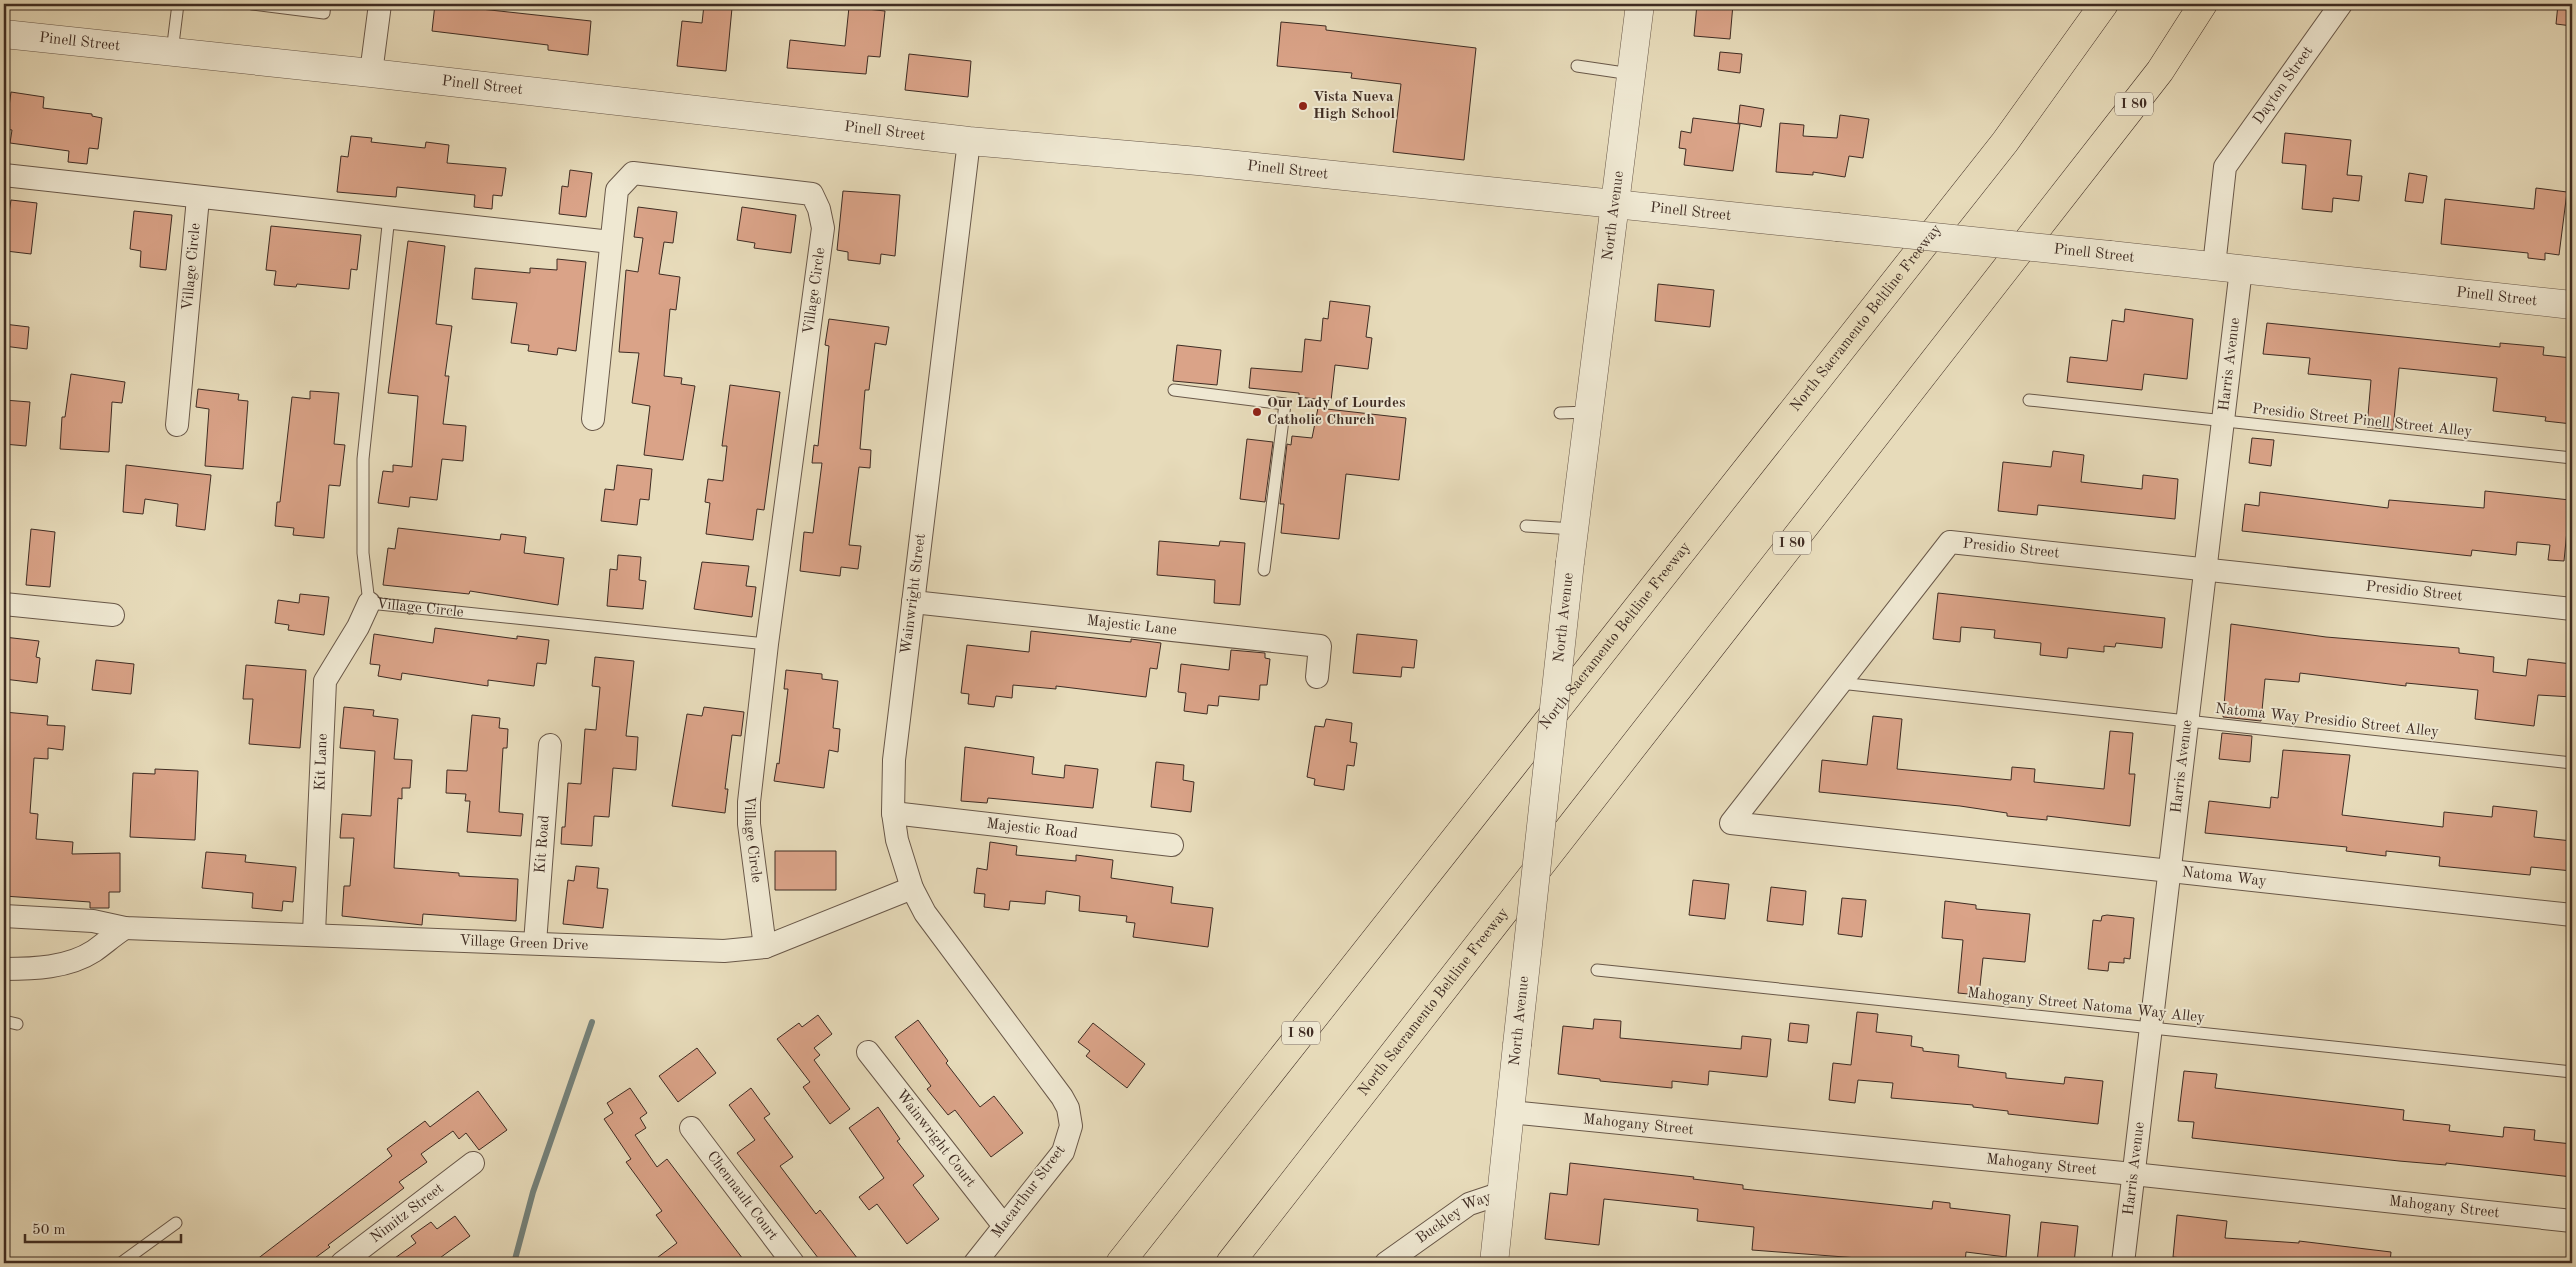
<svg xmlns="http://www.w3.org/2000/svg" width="2576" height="1267" viewBox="0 0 2576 1267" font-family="'Old Standard TT',serif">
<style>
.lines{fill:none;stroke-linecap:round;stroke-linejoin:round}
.stream{stroke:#74817a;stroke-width:6}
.building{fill:#daa388;stroke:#3f2c23}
.service-casing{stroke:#695849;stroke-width:13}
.minor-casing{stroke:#695849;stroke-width:24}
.tertiary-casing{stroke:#695849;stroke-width:29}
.motorway-casing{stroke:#3f2c23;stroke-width:29}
.service{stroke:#efe8d2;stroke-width:11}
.minor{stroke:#efe8d2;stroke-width:22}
.tertiary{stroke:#efe8d2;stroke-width:28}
.motorway{stroke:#e7dbba;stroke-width:28}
.tertiary-bridge-casing{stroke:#695849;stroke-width:29;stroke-linecap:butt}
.tertiary-bridge{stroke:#efe8d2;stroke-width:28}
.poi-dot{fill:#8f2418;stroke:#efe8d2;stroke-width:2}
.labels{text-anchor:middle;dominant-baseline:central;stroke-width:4;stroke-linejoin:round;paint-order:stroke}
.shield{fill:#efe8d2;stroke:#746458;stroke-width:1}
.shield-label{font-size:14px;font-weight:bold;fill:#3f2c23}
.street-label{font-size:15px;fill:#3f2c23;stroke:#efe8d2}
.poi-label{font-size:15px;font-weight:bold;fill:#3f2c23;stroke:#efe8d2;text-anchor:start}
</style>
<rect width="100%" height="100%" fill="#e7dbba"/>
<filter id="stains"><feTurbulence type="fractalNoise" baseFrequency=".004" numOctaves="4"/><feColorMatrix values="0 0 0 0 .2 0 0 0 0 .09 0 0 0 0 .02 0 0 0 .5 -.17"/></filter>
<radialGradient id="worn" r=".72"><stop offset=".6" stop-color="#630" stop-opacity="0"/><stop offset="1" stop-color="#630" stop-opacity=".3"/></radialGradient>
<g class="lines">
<path class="stream" d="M514,1263L533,1192L592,1022"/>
</g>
<path class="building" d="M435,4L591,21L588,55L548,50V45L432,31Z
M1697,4H1733L1730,39L1694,36Z
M2558,4H2572V26L2556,24Z
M704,5L732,8L726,71L677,66L682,21L702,23Z
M849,7L885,11L880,57L868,56L866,74L787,68L790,40L845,46Z
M1281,22L1326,26V30L1476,48L1464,160L1393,152L1401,84L1351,78L1352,73L1277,66Z
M1720,52L1742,54L1740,73L1718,70Z
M909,54L971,61L968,97L905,90Z
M11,92L44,97L43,108L92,114V116L102,118L98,149L89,148L87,164L68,162L69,151L10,143L12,130L6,129Z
M1740,105L1764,109L1761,127L1738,123Z
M1840,115L1869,119L1863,158L1849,156L1845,177L1813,172V175L1776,172L1780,123L1804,125L1803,136L1837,138Z
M1693,118L1740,124L1733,171L1684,165L1686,149L1679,148L1681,131L1691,133Z
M2285,133L2351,140L2347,175L2362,176L2359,201L2333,198L2332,212L2302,209L2306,165L2282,163Z
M351,136L372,138L371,142L425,148L426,142L449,145L447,163L506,168L502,196L493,195L492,209L474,207L475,195L397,187L396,197L337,192L341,156L348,157Z
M570,170L592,173L586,217L559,214L562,186L568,187Z
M2409,173L2427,176L2423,203L2405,201Z
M2536,188L2567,192L2559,255L2545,253V260L2528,258V253L2441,244L2445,199L2534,209Z
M843,191L900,195L895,256L881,254L880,264L848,260V252L837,250Z
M11,200L37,203L31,254L6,251L4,212L9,213Z
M638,207L677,212L673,243L664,242L659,274L680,277L676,310L670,309L664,376L682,378L681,384L695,386L683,460L644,455L650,406L632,403L639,353L619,352L626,270L638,272L643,238L634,237Z
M742,207L796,215L791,253L754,248L755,243L737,240Z
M134,211L172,215L166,270L140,267L141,251L130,249Z
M271,226L361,235L357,270L351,269L349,289L297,284L296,287L274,285L276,271L266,270Z
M408,241L445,246L436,324L452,326L445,376H449L443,424L466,426L463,461L442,459L437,500L410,497L409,507L378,503L383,471L393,472V465L412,467L418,396L388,393Z
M557,259L586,262L576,351L558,348L557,355L528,351L529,345L511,343L517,303L472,299L475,268L530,273V268L557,270Z
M1658,284L1714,290L1710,327L1655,321Z
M1330,301L1370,306L1366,337L1372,338L1368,369L1335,365L1331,401L1299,397V393L1249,388L1251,368L1302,372L1305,339L1321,341L1323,318L1328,319Z
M2125,309L2193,319L2187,379L2144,374L2142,390L2067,382L2070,357L2107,361L2112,320L2124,322Z
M829,319L889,327L886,345L875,343L869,390H865L860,449L871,450L870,468L859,467L849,545L861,546L858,569L841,567L840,576L800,571L804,532L813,533L822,463H812L814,445L818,446L829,346L825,345Z
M2267,323L2500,347V343L2544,347L2543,355L2572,358V424L2545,421L2546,417L2493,411L2497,378L2399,368L2393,430L2367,427L2371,380L2308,374L2310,358L2263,354Z
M4,324L29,327L27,349L4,346Z
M1177,345L1221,350L1217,385L1173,381Z
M71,374L125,382L122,403L112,402L109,452L60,449L62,417H65Z
M730,385L780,392L764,510L757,509L753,540L706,534L710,503L705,502L708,479L723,481L727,446H722Z
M198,389L239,394L238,400L248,401L243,469L205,466L209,409L196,407Z
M310,391L339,393L334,444L345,445L340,486L329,485L324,538L293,535L294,528L275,526L277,502H280L292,397L310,399Z
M4,400L30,402L26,446L4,444Z
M1318,408L1406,418L1399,480L1346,474L1339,539L1281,533L1284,504H1280L1287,444L1291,445L1292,436L1312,438Z
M2252,438L2274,440L2271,466L2249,463Z
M1247,439L1273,442L1265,502L1240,499Z
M2053,451L2084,455L2081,482L2142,489L2143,475L2178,479L2175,519L2038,505L2037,515L1998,511L2003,462L2051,467Z
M126,465L211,475L205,530L176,526L178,504L145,499L143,514L123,512Z
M617,465L652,469L649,500L640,499L637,525L601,521L605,489L614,490Z
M2485,491L2570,500L2564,561L2548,560L2550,545L2517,542L2516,555L2472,550L2471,556L2242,531L2245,504L2259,506L2260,492L2388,508L2389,500L2484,508Z
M398,528L500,540L501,534L526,537L524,553L564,558L558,605L470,591L469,594L383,585L388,548L395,549Z
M31,529L55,532L50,587L26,585Z
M1159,541L1219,546L1220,541L1245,543L1240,605L1214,603L1215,580L1157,575Z
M618,555L641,557L639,580L646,581L643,609L607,606L610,569L617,570Z
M702,562L749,566L746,586L756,587L752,617L694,609Z
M1938,593L2165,618L2162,648L2116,643L2115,647L2104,646V652L2068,648L2067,658L2040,655L2041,643L1994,638L1995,630L1961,627L1960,642L1933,639Z
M300,594L329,597L324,635L288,630L289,625L275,623L278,600L299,603Z
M2231,624L2326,637L2459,648V653L2494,657L2493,672L2526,676L2528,659L2572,664V697L2538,695L2534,726L2475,719L2478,690L2406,683V686L2300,673L2299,682L2265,679L2261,721L2223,717Z
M435,628L517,639V636L549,640L546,664L537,663L534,686L488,680V686L402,673L401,680L378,676L380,665L370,664L374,634L433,643Z
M1031,631L1131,642V639L1161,643L1157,669L1150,668L1146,697L1056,686V689L1013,685L1012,698L996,696L994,707L968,704L969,694L961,693L967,645L1029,652Z
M1357,634L1417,640L1414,668L1402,667L1401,677L1353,673Z
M4,637L39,641L36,657L40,658L37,683L4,679Z
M1231,650L1265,653V658L1270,659L1267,685H1260L1259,700L1219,696L1218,706L1208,705L1207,714L1184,711L1186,693L1178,692L1181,664L1229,670Z
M595,657L634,661L626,736L638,737L636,770L613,768L609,817L594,816L592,846L561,844L562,827H565L568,783L581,784L585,729L596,730L600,687L592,686Z
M96,660L134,664L131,694L92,690Z
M246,665L306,670L300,748L249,744L253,699H243Z
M786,670L822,674V679L838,681L833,728L840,729L838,752L829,750L824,788L774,781L777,763L779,764L788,689H784Z
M344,707L374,710L373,716L398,719L394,759L412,760L410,788H402V799L398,798L394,868L459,873V876L518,879L516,921L423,914L422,925L342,916L344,886H350L354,838H340L342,814L371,816L375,751L340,748Z
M704,707L744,712L741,736L732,735L725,789H728L725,813L672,806L687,714L702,716Z
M4,712L48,716L47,725L65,726L63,750L48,748V759L34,758L30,813L38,814L36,839L73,842L72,854L120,853V892H109V908H90V902L4,896Z
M472,715L500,718L499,728L508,729L507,748H503L499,812L523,814L521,836L467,832L470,801H465L466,794L446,793L447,770L467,771Z
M1873,716L1902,719L1897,769L2011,780L2012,767L2035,769L2034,782L2104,789L2110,731L2133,733L2129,774H2135L2130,826L2047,816V820L2007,816V813L1960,806L1819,792L1822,760L1867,765Z
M1326,719L1352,723L1350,742L1357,743L1354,766L1347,765L1344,790L1314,785L1315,779L1307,777L1315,726L1324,727Z
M2222,733L2252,736L2250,762L2219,759Z
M965,747L1034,757L1032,774L1064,778L1065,765L1098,769L1093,808L988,798L987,803L961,801Z
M2283,750L2350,755L2342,815L2443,827L2444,812L2492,817L2493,806L2537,811L2534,837L2572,841V871L2531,867L2530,875L2439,866L2440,857L2386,851V856L2346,851L2347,847L2205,833L2209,801L2270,808L2271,797L2278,798Z
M1156,762L1184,765L1183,780L1194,782L1191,812L1151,807Z
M155,769L198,771L195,840L130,837L133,773L155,774Z
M990,842L1017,846L1016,855L1076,861V855L1113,860L1111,878L1173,887L1171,903L1213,908L1208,947L1133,937L1135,923L1126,922L1127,916L1079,911L1080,896L1046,891L1045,904L1010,901L1009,910L984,907L985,894L974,893L977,868L987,870Z
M775,851H836V890H775Z
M206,852L246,855L245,862L296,867L293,902L283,901L282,911L252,908L253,893L202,888Z
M576,866L599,868L597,888L608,889L603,928L563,924L568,880L574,881Z
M1693,880L1729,884L1725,919L1689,915Z
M1771,887L1806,891L1803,925L1767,921Z
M1842,898L1866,900L1862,937L1838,934Z
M1945,901L1976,905V909L2030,914L2025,962L1983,958L1979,995L1958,993L1963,940L1942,938Z
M2107,915L2134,918L2130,959L2124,958V963L2109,962L2108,971L2088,969L2093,920L2101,921L2102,916Z
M1857,1012L1878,1014L1876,1032L1912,1036L1911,1046L1923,1048V1051L1959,1055L1958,1067L2006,1073V1078L2064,1084L2065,1077L2103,1081L2098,1124L2008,1114V1111L1973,1107V1105L1891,1098L1893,1083L1858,1080L1855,1103L1829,1100L1833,1063L1851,1065Z
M818,1015L832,1034L814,1048L820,1055L814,1060L850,1109L830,1124L803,1087L810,1082L777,1039L799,1023L802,1027Z
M1594,1019L1621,1021L1620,1038L1741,1049L1742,1036L1771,1039L1767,1077L1709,1071L1708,1085L1672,1081V1088L1600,1081V1079L1558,1074L1563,1026L1593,1029Z
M918,1020L948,1061L946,1063L980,1107L994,1096L1023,1133L991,1157L955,1110L948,1115L927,1089L931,1086L895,1037Z
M1093,1023L1145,1064L1127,1088L1086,1056L1090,1051L1078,1042Z
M1790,1023L1809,1025L1807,1043L1788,1041Z
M697,1048L716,1073L678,1102L659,1076Z
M2184,1071L2217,1074L2215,1088L2404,1110L2403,1120L2450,1125L2449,1131L2503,1137L2504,1127L2535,1130L2534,1140L2572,1144V1177L2446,1163V1165L2399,1161L2192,1138L2194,1122L2178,1121Z
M630,1088L647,1113L640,1118L646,1128L635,1135L657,1167L667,1159L746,1263H650L677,1243L656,1215L662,1211L626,1162L631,1159L604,1119L613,1113L607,1103Z
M751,1088L770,1114L764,1118L793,1157L780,1166L816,1214L820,1210L861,1263H822L737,1153L755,1140L729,1105Z
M478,1091L507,1130L479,1150L466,1133L459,1139L453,1131L421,1154L427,1162L399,1182L404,1188L328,1245L330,1247L308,1263H252L392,1156L387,1149L425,1121L430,1127Z
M878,1107L900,1139L897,1141L924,1176L913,1185L939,1219L907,1244L877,1204L869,1210L859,1197L884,1178L849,1128Z
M1570,1163L1694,1177L1693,1179L1743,1185V1189L1932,1209L1933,1201L1950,1203V1208L2010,1215L2006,1257L1966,1252L1965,1263H1873L1858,1260V1258L1752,1250L1754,1227L1697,1221L1698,1209L1604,1199L1599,1245L1545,1239L1550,1193L1567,1195Z
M2177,1215L2227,1221L2225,1238L2299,1243V1241L2391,1252L2390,1263H2228L2173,1257Z
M455,1216L470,1236L433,1263H388L416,1243L411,1236L431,1222L437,1229Z
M2041,1222L2078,1226L2074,1263H2037Z"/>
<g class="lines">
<g class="service-casing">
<g id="service">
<path d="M252,4L324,13L325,4"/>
<path d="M172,52L178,4"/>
<path d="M1577,66L1631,74"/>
<path id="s1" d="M389,216L363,459V553L369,603L767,644"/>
<path d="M1174,390L1285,404L1264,570"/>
<path d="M2029,400L2572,458"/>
<path d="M1560,413L1588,412"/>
<path d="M1526,526L1574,529"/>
<path d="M1840,683L2572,763"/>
<path d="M1597,970L2572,1072"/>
<path d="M4,1021L17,1024"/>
<path d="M121,1263L176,1223"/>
</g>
</g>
<g class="minor-casing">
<g id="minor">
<path d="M371,73L380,4"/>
<path d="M969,141L894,760L893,813L897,840L912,888L925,913L1062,1097L1068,1108L1071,1126L1063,1152L975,1263"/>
<path d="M4,175L611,242"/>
<path id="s2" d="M2214,266L2225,167L2341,4"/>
<path id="s3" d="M593,419L617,190L633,173L812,194L819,209L823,228L767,644L749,802V824L765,947"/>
<path id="s4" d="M177,425L198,198"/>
<path id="s5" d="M913,602L1320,646L1317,677"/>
<path d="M4,604L113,615"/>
<path id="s6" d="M2572,609L1950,542L1731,823L2572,915"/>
<path id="s7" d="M893,813L1172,845"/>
<path id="s8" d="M4,916L93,921L125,928L724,951L765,947L912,888"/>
<path id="s9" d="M314,933L325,681L358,627L369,603"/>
<path id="s10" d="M535,943L550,745"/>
<path d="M4,969C33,969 68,968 94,951C104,944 114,935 125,928"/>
<path id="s11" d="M868,1052L1004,1226"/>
<path id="s12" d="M1510,1112L2133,1174L2572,1221"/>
<path id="s13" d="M691,1128L793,1263"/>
<path id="s14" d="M342,1263L473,1163"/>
<path id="s15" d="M1386,1263L1469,1204L1502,1193"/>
<path id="s16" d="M2123,1263L2241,269"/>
</g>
</g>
<g class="tertiary-casing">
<g id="tertiary">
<path id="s17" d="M4,34L371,73L969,141L1198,161L1837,227"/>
<path id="s18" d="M2110,255L2572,305"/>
<path id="s19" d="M1570,562L1640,4"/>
<path d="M1494,1263L1517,1045"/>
</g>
</g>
<g class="motorway-casing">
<g id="motorway">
<path id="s20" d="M1120,1263L2005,142L2104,4"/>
<path id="s21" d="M1230,1263L2160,71L2203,4"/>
</g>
</g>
<use href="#service" class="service"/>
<use href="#minor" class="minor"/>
<use href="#tertiary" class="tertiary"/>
<use href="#motorway" class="motorway"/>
<g class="tertiary-bridge-casing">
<g id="tertiary-bridge">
<path d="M1837,227L2110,255"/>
<path id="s22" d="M1517,1045L1570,562"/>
</g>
</g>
<use href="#tertiary-bridge" class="tertiary-bridge"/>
</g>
<g class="poi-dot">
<circle cx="1303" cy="106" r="5"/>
<circle cx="1257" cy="412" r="5"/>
</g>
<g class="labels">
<g class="shield">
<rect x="2115" y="92.5" width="38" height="23" rx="4"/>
<rect x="1773" y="531.5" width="38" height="23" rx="4"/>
<rect x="1282" y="1021.5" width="38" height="23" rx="4"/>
</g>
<g class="shield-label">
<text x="2134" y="104">I 80</text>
<text x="1792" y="543">I 80</text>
<text x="1301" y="1033">I 80</text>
</g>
<g class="street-label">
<text stroke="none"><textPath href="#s17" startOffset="76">Pinell Street</textPath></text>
<text stroke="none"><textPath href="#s2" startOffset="200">Dayton Street</textPath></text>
<text stroke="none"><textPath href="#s17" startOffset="481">Pinell Street</textPath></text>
<text stroke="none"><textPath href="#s17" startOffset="886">Pinell Street</textPath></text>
<text stroke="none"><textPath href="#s17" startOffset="1291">Pinell Street</textPath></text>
<text stroke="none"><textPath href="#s17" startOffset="1696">Pinell Street</textPath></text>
<text stroke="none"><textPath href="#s19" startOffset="349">North Avenue</textPath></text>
<text transform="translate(2094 254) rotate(6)">Pinell Street</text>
<text stroke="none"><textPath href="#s4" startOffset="159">Village Circle</textPath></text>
<text transform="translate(815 291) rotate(-82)">Village Circle</text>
<text stroke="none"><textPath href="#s18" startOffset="389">Pinell Street</textPath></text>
<text stroke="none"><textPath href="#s20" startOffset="1204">North Sacramento Beltline Freeway</textPath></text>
<text stroke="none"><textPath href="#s16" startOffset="905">Harris Avenue</textPath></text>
<text transform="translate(2362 421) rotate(6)">Presidio Street Pinell Street Alley</text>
<text transform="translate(2011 549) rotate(6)">Presidio Street</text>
<text transform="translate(2414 592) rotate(6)">Presidio Street</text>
<text transform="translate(914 594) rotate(-83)">Wainwright Street</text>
<text stroke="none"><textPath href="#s1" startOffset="440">Village Circle</textPath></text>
<text stroke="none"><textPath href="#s22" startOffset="430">North Avenue</textPath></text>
<text stroke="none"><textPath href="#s5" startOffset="220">Majestic Lane</textPath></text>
<text stroke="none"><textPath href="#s20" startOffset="799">North Sacramento Beltline Freeway</textPath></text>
<text transform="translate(2327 721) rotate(6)">Natoma Way Presidio Street Alley</text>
<text stroke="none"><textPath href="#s9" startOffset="171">Kit Lane</textPath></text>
<text stroke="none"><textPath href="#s16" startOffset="500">Harris Avenue</textPath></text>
<text stroke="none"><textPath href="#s7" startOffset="140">Majestic Road</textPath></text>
<text stroke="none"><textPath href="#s3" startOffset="1086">Village Circle</textPath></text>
<text stroke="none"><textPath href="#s10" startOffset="99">Kit Road</textPath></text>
<text stroke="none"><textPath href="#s6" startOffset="1478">Natoma Way</textPath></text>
<text stroke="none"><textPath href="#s8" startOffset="521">Village Green Drive</textPath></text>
<text stroke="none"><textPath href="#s21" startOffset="331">North Sacramento Beltline Freeway</textPath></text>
<text transform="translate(2086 1006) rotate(6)">Mahogany Street Natoma Way Alley</text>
<text transform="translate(1520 1021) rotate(-84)">North Avenue</text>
<text stroke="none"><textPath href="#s12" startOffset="129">Mahogany Street</textPath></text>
<text stroke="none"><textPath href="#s11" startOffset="110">Wainwright Court</textPath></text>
<text stroke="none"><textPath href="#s12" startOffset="534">Mahogany Street</textPath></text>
<text stroke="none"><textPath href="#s16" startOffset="95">Harris Avenue</textPath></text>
<text transform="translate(1029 1192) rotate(-53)">Macarthur Street</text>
<text stroke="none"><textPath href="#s13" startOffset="85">Chennault Court</textPath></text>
<text stroke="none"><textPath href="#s12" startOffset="939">Mahogany Street</textPath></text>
<text stroke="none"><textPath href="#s14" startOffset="82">Nimitz Street</textPath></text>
<text stroke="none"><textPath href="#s15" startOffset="82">Buckley Way</textPath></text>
</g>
<g class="poi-label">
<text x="1313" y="97">Vista Nueva<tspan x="1313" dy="17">High School</tspan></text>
<text x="1267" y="403">Our Lady of Lourdes<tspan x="1267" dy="17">Catholic Church</tspan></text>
</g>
</g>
<rect width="2576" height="1267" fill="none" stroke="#e7dbba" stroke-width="20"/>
<rect x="5" y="5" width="2566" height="1257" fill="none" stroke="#3f2c23" stroke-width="2.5"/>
<rect x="10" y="10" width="2556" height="1247" fill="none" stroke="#3f2c23"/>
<path d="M25 1234v8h156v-8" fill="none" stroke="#3f2c23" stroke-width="2.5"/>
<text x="32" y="1234" font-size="15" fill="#3f2c23" stroke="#efe8d2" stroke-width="4" paint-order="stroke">50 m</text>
<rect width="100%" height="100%" filter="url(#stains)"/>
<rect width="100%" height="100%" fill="url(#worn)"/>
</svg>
